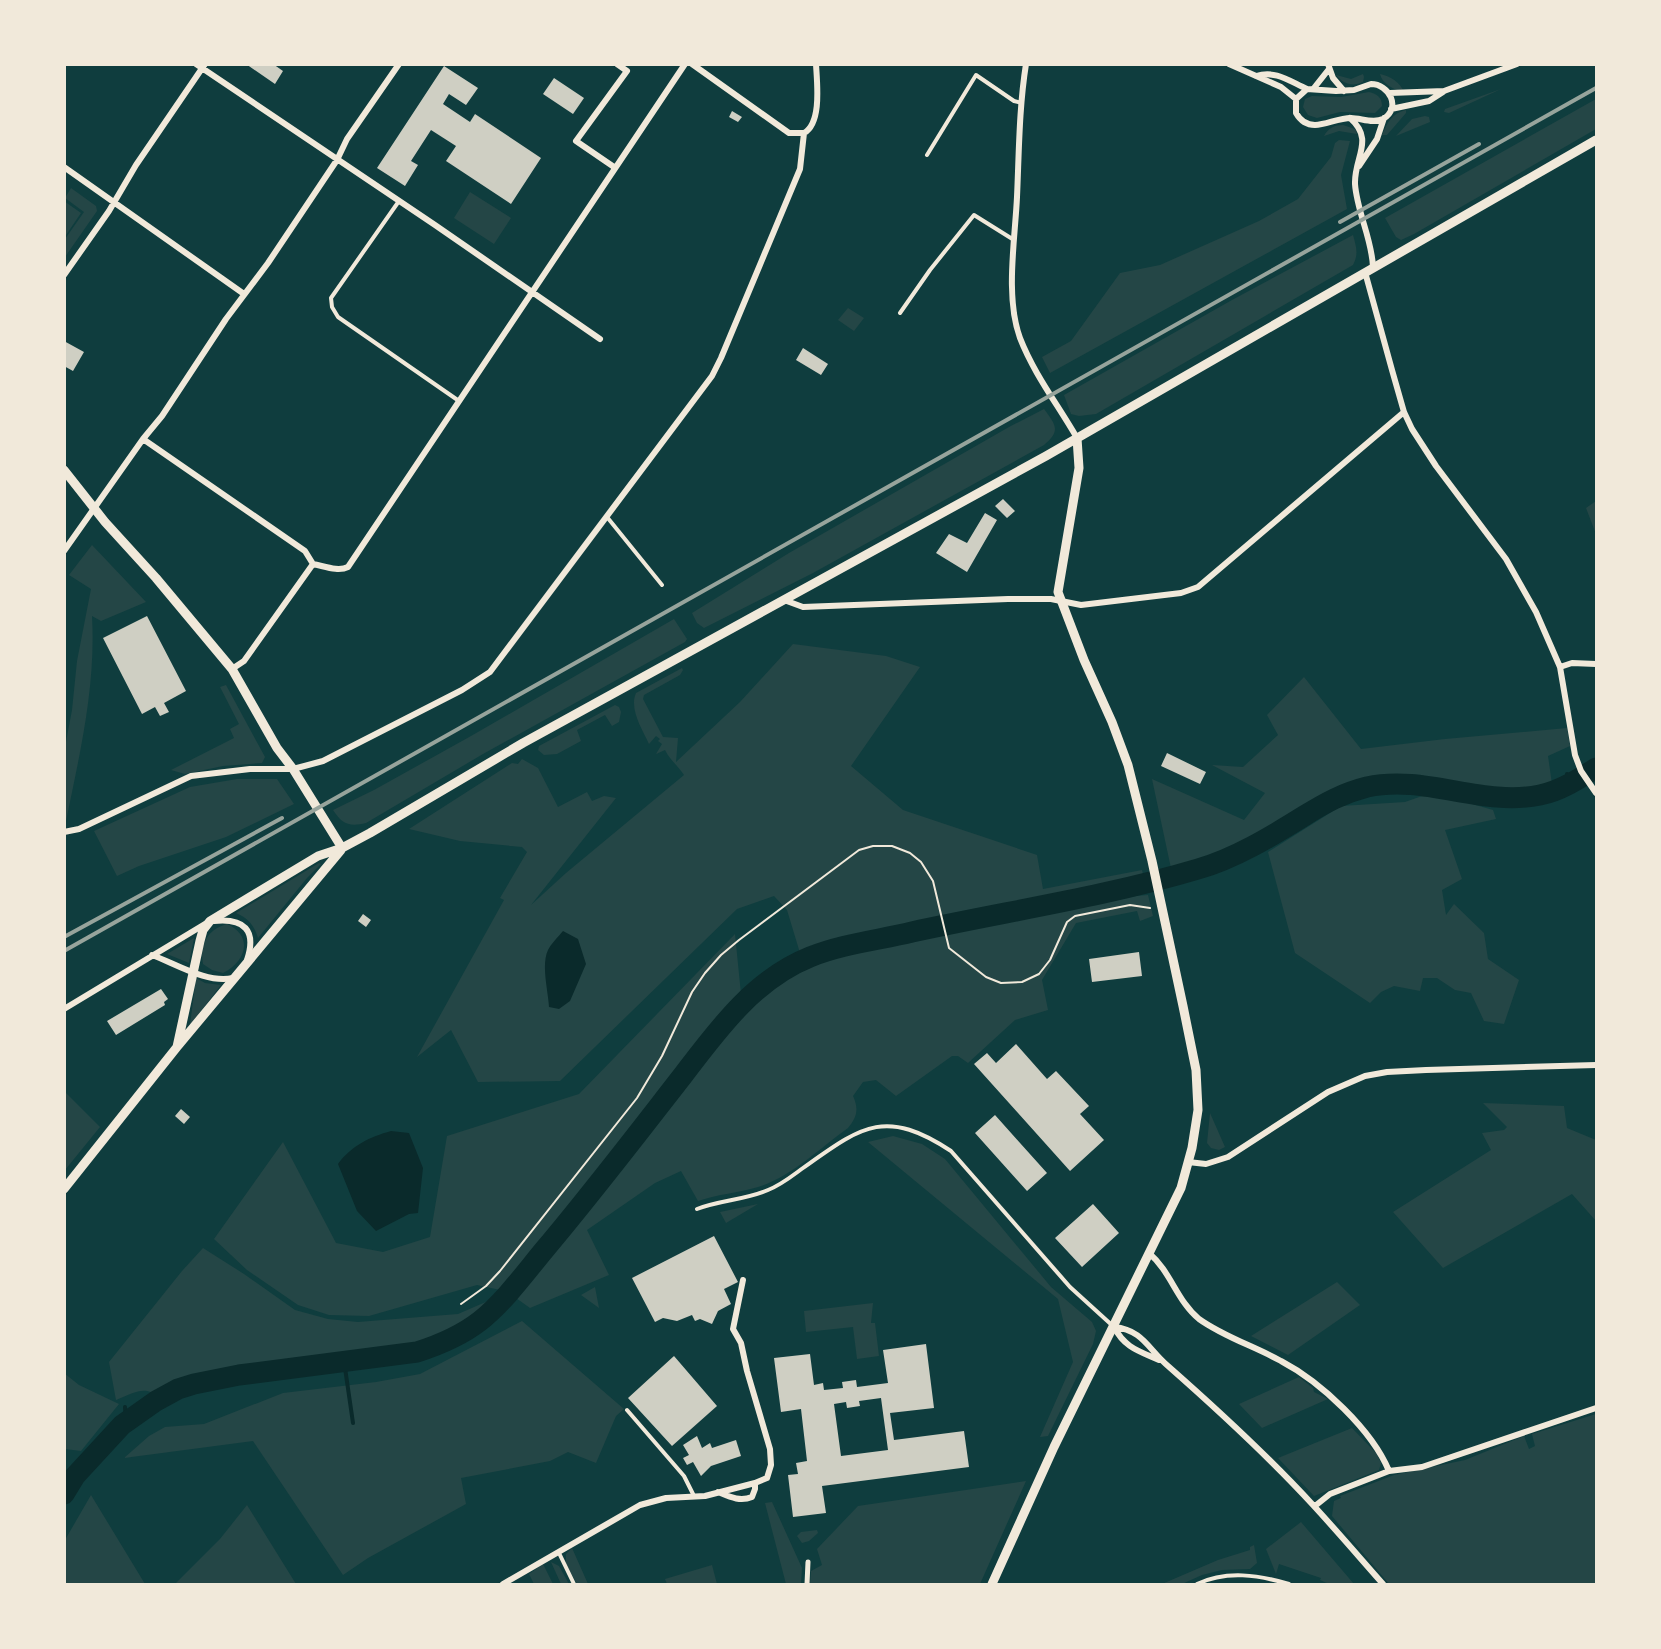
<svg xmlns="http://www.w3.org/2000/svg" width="1661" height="1649" viewBox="0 0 1661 1649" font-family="Overpass,sans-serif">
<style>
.green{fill:#244646}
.water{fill:#0a2a2b}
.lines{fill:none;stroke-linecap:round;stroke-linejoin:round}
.stream{stroke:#0a2a2b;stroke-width:4}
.river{stroke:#0a2a2b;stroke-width:21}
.building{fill:#cfcfc3;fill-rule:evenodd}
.path{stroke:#f1e9da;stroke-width:2}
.service{stroke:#f1e9da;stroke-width:4}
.pedestrian{stroke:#f1e9da;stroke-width:5}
.minor{stroke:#f1e9da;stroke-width:6}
.tertiary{stroke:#f1e9da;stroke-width:9}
.rail{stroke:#97a49c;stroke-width:4}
</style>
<rect width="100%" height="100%" fill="#0f3d3e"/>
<path class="green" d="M1363,74L1364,77L1363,82C1353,87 1343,84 1336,75L1351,79Z
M1380,74C1390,76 1400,82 1404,92C1394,90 1382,84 1380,74Z
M1501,89L1449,113L1444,112L1445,109Z
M1369,92C1377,94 1382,97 1382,106L1375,113L1340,112L1317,118L1308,115L1303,107L1305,99L1312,96L1341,97Z
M1596,99V129L1414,234L1401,240L1396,237L1385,218Z
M1406,110V113L1387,135H1382C1387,123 1392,113 1406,110Z
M1425,116L1429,117L1430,122L1396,136L1412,119Z
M1343,125L1355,129L1357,134L1339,131L1324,136C1328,128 1335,125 1343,125Z
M1339,140L1350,141L1341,175L1347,209L1050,373L1042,357L1071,341L1120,273L1160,265L1259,221L1298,199L1331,157L1335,143Z
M71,188L96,206L97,211L65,257V239L84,212L65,198Z
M470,192L511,218L494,244L454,218Z
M64,201L81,213L66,235L64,234Z
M1353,235C1356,246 1359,254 1353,265L1096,414L1079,416L1071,414L1064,395L1232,300Z
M848,308L864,318L854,331L838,320Z
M1044,409C1056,425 1061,431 1044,445L813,573L704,628L697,623L692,613L789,553L1009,427Z
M1596,501V534L1586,508Z
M92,545L146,602L101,621L92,616C96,686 80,753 66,821H65V747L72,710L77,661L91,589L69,575Z
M674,619L687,639L685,642L483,754L366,823C349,827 342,824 333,810L374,790L471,736Z
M793,644L886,656L920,667L851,766L903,810L1037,855L1043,889L1142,870L1144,879L1104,890L830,942L800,953L787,910L774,896L737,909L560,1081L478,1082L451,1030L417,1057L504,900L500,898L527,852L522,847L460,841L409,829L512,763L518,764L522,759L538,768L558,807L587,792L592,801L604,796L616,798L531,905L566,873L684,775C678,766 670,760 665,750L656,754L662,744L658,741L660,739L656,736L649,744C642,729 629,709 636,693L682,668L683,670L680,675L644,695L643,699L663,737L678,738L676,762L740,702Z
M1304,677L1361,749L1445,739L1567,728L1570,746L1548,756L1552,784L1543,789L1506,792L1409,780L1353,785L1308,807L1258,838L1211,861L1172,873L1152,779L1244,820L1265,793L1212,765L1243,767L1278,735L1267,715Z
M226,685L265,757L262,763L223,766L185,774L171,770L234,738L230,729L239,724L220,687Z
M615,705L619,707L621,712L619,722L612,726L605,715L577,730L581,741L557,754L544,755L538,750L539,746Z
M237,779H277L294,804L226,837L139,866L117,876L94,831L190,787Z
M1422,796H1444L1493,810L1496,819L1445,830L1462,879L1442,890L1446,915L1454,904L1484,933L1488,959L1519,980L1504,1024L1484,1021L1471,993L1455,990L1437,978H1423L1420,991L1394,986L1381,992L1370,1003L1295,953L1268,852L1341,806L1405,802Z
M319,863L321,864L307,878L258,938C254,925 248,918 236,913Z
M1148,895L1153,916L1140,921L1137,911L1076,923L1042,980L1048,1010L1015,1020L968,1063L958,1056H952L896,1096L876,1080L863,1082L853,1096C859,1109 857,1117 848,1128C820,1148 791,1177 758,1187C738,1193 718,1194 698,1201L681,1171L655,1183L587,1230L609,1275L530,1308L516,1298L736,1020L768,987L814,962L1124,897Z
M227,924C254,936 246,962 223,973L212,970L203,964C199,945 208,929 227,924Z
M735,934L741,994L706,1034L505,1291L477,1285L369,1316L329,1315L298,1305L247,1270L214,1239L283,1142L336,1243L383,1252L430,1237L447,1136L579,1094Z
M194,938L189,963L167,954Z
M196,978L205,983L221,985L190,1025Z
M65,1092L100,1127L65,1170Z
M1483,1103L1564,1106L1567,1128L1596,1140V1221L1572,1194L1443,1268L1393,1212L1491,1150L1482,1133L1504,1130L1507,1127Z
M1210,1113L1225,1147L1219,1150L1211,1148L1207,1143Z
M893,1136L922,1144L945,1159L1051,1287L1092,1322L1096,1331L1093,1344L1048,1436L1040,1437L1073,1362L1058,1299L868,1142Z
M758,1204L726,1223L720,1212Z
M203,1248L244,1274L295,1310L328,1319L358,1322L458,1314L488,1301L480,1314L439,1340L391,1351L259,1366L178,1385L158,1397C145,1384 131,1394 116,1400L109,1362L182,1271Z
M1337,1282L1360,1305L1288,1355L1251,1336Z
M595,1287L599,1308L581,1295Z
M873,1303L871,1323H875L879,1356L857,1359L853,1327L806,1332L804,1311Z
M522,1321L624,1409L616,1416L596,1463L568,1452L550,1461L461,1478L466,1504L368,1558L343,1575L253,1441L124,1458L149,1436L165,1427L204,1424L283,1393L376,1382L420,1374Z
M64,1373L79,1385L119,1404L81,1451L65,1449Z
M1299,1377L1313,1388L1314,1392L1328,1399L1262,1428L1239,1404Z
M1596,1414V1584H1389L1332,1516L1334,1501L1341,1498L1340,1496L1394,1475L1465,1460L1524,1436L1529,1449L1535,1446L1532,1434Z
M1352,1428L1376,1453L1381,1463L1379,1470L1314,1496L1278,1458Z
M1026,1481L980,1584H810L811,1571L822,1565L817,1549L858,1506Z
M91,1495L145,1584H65V1540Z
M772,1502L802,1568L801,1584H786L765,1503Z
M247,1505L296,1584H175L220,1539Z
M1301,1522L1354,1584H1329L1320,1580L1321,1578L1279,1564L1276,1574L1266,1549Z
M817,1530L818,1533L809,1541L802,1543L797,1536L801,1532Z
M1254,1545L1257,1563L1250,1569L1222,1570L1202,1575L1182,1584H1162L1218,1560L1250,1550V1547Z
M572,1548L588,1584H577L566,1564V1554Z
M551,1562L559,1566L569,1584H561Z
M543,1564L553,1584H534L529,1574Z
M712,1565L717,1584H667L665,1579Z"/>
<path class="water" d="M563,931L578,939L586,964L570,1001L559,1009L549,1007C548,990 541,965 548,950C551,944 558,937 563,931Z
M391,1131L409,1133L423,1168L418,1213L409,1214L376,1231L357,1211L338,1164C352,1145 370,1137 391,1131Z"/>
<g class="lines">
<path class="stream" d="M1567,785V774
M344,1361L353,1423
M146,1398L149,1406
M125,1407L126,1422"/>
<path class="river" d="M64,1494L75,1476L122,1425L156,1401L178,1389L194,1384L239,1375L417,1352C439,1345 462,1335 480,1321C505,1301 525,1273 545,1249C593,1192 638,1133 684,1074C719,1028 755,979 810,957C842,944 879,940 912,932C1008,911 1104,897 1198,869C1234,859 1272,836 1304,816C1325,803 1343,793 1367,787C1425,774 1482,807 1540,795C1560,791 1579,779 1596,768"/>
</g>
<path class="building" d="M246,64H273L283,71L275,84Z
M444,66L478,88L466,105L449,94L443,104L470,122L475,114L541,158L511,204L446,161L456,146L431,130L411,161L418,165L405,186L377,168Z
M554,78L584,98L573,114L543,94Z
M732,111L742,117L738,122L729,117Z
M64,341L84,352L73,371L64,366Z
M803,348L828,364L821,375L796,360Z
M1003,499L1015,511L1007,518L995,506Z
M985,513L997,520L967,572L936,553L949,534L967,543Z
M147,616L186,691L164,703L169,712L160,716L155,707L142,714L103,638Z
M1167,753L1206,772L1200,784L1161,766Z
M363,914L371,920L366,927L358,921Z
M1139,952L1142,976L1092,982L1089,959Z
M161,989L168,999L164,1002L165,1005L116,1035L107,1021Z
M1016,1044L1047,1079L1056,1071L1089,1106L1080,1114L1104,1140L1070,1171L974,1064L987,1053L996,1063Z
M181,1109L190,1117L184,1124L175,1116Z
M995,1115L1047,1173L1027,1191L975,1133Z
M1093,1204L1119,1233L1082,1267L1055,1238Z
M714,1236L738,1282L724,1289L731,1304L718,1311L712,1324L700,1319L695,1321L692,1315L677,1321L663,1318L655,1322L632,1278Z
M926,1344L934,1408L890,1413L894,1440L964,1431L969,1467L822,1486L826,1513L793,1517L788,1475L798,1474L796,1463L807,1461L801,1409L781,1412L774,1358L810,1354L814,1385L823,1383L824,1390L843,1388L842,1382L856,1380L857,1387L888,1383L883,1350ZM881,1398L888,1450L841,1456L834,1404L846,1402L847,1408L860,1406L859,1401Z
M674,1356L717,1406L672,1446L628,1398Z
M697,1436L702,1448L710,1443L712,1448L736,1440L741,1456L711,1466L701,1476L693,1462L687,1465L683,1458L689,1455L683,1445Z"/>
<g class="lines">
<path class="path" d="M461,1304L486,1286L500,1271L637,1098L662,1056L692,992L705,973L721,955L739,940L859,850L873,846H892L910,853L921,862L933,881L949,948L986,977L1001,983L1022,982L1039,974L1050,960L1067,922L1075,916L1130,905L1150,908"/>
<path class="service" d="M927,155L976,75L1014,101L1022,103
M399,201L331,298L332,307L338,317L459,401
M900,313L930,270L974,215L1014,240
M607,517L662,585
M697,1209C720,1200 745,1200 768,1190C781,1185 792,1176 803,1168C861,1127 884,1107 951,1151L1070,1287L1114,1327
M627,1410L684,1476L694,1496
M559,1553L574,1584
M1197,1584C1227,1570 1258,1575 1289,1584"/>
<path class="pedestrian" d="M807,1584L808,1562"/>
<path class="minor" d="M196,64L435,225L600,339
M692,64L789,133H804
M1026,64C1019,108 1019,153 1017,197C1015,240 1005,297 1020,338C1034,374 1058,405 1077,438
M1229,64L1281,87L1296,99
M1328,64L1333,78L1344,91
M1256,76C1276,70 1289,81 1307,89
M1371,84C1389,84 1402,108 1383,119C1373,124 1361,118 1351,118C1338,118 1326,125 1315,125C1306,125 1300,120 1296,113V99L1307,89L1336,91L1354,90Z
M1314,88L1329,69
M1390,93L1444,91L1517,64
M1391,109L1429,101L1443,92
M1350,118C1375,140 1354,157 1355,184C1357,212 1372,239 1373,267
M1359,166L1377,139L1384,118
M64,167L244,294
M614,167L576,141L627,71L617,64
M1365,272L1392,370L1404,412L1412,429L1436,466L1506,559L1536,612L1560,667L1575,755L1581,771L1596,793
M64,275L109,211L136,165L205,64
M143,439L305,551L313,564
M64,551L143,439L162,416L226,319L268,263L337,160L347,139L399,64
M313,564C324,566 338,572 348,567L685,64
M784,600L803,607L1008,599H1051L1081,605L1181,593L1198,587L1404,412
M1560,667L1572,663L1596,664
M232,669L244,661L313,564
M64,832L79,829L191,776L250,769H293L323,761L462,690L490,672L712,376L721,358L800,169L804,133C822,123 817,83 816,64
M214,921C244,918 257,930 247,960
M152,955C176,964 208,984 233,978
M64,1009L205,924
M1188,1162L1206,1164L1228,1157L1328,1092L1365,1076L1387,1072L1426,1070L1596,1065
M1149,1253C1171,1272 1177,1301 1199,1319C1224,1337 1254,1346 1281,1361C1321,1382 1372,1430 1389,1471L1422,1467L1596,1408
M1114,1327C1143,1330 1148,1349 1168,1366C1218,1410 1268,1456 1313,1505C1337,1531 1360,1558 1383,1584
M1114,1327C1125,1348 1139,1351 1159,1360
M718,1492C730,1497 740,1502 752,1497L755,1489V1483
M1315,1506L1330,1494L1389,1471
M503,1584L640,1505L666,1498L705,1496L755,1483L767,1478L771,1465L770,1449L747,1371L741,1343L733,1329L743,1280"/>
<path class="tertiary" d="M64,470L105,522L156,578L232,669L277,748L293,769L342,848
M177,1047L200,941L203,930L210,921L318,856L342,848L370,833L523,743L1046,456L1596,140
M64,1189L177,1047L341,850
M992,1584L1054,1447L1181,1188L1192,1148L1198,1110L1196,1070L1183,1006L1152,861L1128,765L1112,722L1084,660L1058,592L1079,468L1077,438"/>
<path class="rail" d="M1340,222L1479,144
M64,937L282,818
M64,951L1596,88"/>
</g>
<rect width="1661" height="1649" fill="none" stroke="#f1e9da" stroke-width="132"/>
</svg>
